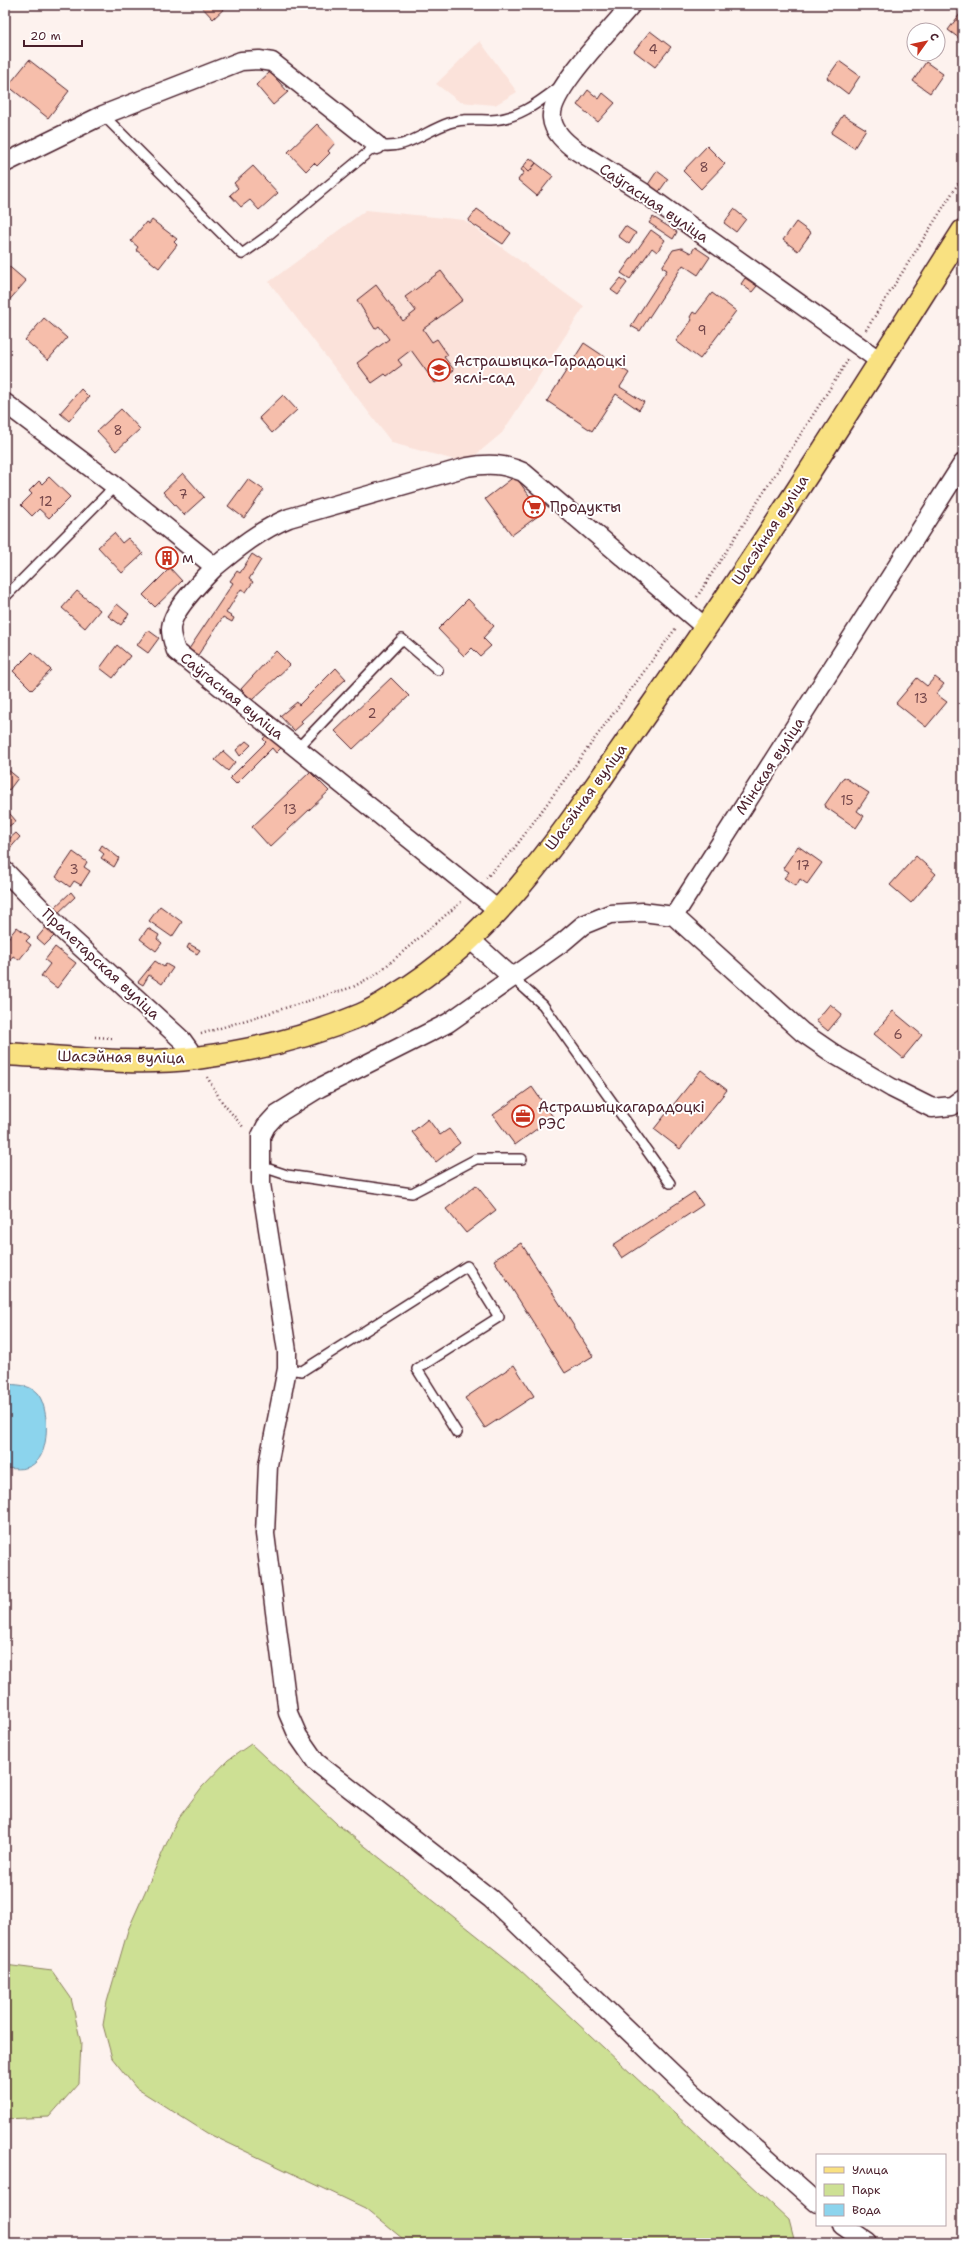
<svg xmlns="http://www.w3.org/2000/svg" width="968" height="2248" viewBox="0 0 968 2248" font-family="'Shantell Sans',sans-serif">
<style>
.built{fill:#fbe2da}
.green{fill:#cde094;stroke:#8c8060}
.water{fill:#8cd4ed;stroke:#728c9f}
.building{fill:#f6beab;stroke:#4a1f2b}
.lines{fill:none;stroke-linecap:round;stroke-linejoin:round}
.lane-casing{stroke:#4a1f2b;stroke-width:12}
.street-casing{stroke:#4a1f2b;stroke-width:21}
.primary-casing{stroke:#4a1f2b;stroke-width:25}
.path{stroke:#4a1f2b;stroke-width:2.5;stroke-dasharray:1 3;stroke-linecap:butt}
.lane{stroke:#fff;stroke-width:9}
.street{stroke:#fff;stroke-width:18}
.primary{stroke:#f9e181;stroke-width:22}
.labels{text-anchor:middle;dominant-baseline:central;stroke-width:4;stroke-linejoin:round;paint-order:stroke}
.number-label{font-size:13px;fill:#75474b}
.street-label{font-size:15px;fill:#4a1f2b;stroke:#fff}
.poi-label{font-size:15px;fill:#4a1f2b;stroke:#fff;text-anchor:start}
</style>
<rect width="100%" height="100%" fill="#fdf2ee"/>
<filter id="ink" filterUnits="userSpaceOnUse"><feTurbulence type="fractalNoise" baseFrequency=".025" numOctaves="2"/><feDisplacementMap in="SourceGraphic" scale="8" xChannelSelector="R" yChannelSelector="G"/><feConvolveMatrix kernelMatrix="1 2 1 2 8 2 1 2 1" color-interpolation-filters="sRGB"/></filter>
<g filter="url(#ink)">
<path class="built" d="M480,41L517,92L495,105L460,102L436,84Z
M366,210L464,220L584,307L502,433L466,463L392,443L269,282Z"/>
<path class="green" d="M251,1744L336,1823L519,1969L789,2220L795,2243H408L365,2208L207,2133L136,2088L112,2058L103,2025L107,2002L128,1930L177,1820L202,1787L228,1760Z
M5,1965L52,1971L71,1998L81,2043L79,2083L49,2117L5,2119Z"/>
<path class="water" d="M5,1384C16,1385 29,1384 37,1393C49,1406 50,1448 37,1461C28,1471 16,1469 5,1468Z"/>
<path class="building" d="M200,5H228L213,19Z
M963,10V41L948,30Z
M650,31L671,47L655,67L634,51Z
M29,60L69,91L48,118L8,86Z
M839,61L860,76L848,94L827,78Z
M926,62L943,74L930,93L913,81Z
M270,72L288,92L273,105L256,85Z
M588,90L599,99L603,93L615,103L598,122L577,105Z
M843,115L866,129L854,148L831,133Z
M317,124L335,143L328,151L330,153L317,166L314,163L306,171L288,152Z
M707,146L725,164L701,189L683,171Z
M530,158L536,163L529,172L523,167Z
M536,163L553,176L537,196L518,180L524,172L521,170L523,167L529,172Z
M253,166L278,193L259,210L250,200L241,207L230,195L238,188L234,183Z
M657,171L668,179L658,193L647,186Z
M477,209L511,233L503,244L468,221Z
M734,209L746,219L736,232L724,223Z
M653,217L677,232L673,239L649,223Z
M152,220L177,239L174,242L177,245L159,268L136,250L138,247L131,241L146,222L149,224Z
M796,222L811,233L798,251L783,240Z
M625,226L636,233L629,244L618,236Z
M651,230L665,240L657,252L652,248L630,279L621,273Z
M695,247L710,257L698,275L683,265L640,331L631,326L667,270L662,267L673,250L682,248L691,253Z
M5,263L26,281L6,304H5Z
M441,271L463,300L423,329L432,342L437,339L448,355L444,357L454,370L435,383L411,350L398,360L402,365L387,376L385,374L372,383L357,363L389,339L379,326L375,329L357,300L376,285L403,321L416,311L405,297Z
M621,278L627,283L618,295L611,290Z
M745,278L757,286L752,292L741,284Z
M712,293L736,311L700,359L676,341L692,320L690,317L693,312L696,314Z
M44,318L67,338L48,360L25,340Z
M584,343L629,373L620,387L644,402L639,410L616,394L592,431L547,401Z
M81,389L89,397L69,421L60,413Z
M283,395L297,410L272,433L259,418Z
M121,409L140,429L116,451L97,431Z
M183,473L204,497L184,515L163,492Z
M515,476L542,513L512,535L485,499Z
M49,477L70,497L49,518L39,509L32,516L21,505L32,494L29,491L39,481L42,484Z
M248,479L264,490L244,518L228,506Z
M114,533L122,543L128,538L143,554L122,573L98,547Z
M165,549L177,561L170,568L157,556Z
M252,554L261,560L249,579L253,582L246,592L241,589L226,613L234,618L232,622L223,617L198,655L189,649L233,583L230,581L237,571L240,573Z
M170,568L182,581L155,607L143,595Z
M77,591L100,610L85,628L62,608Z
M468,599L494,626L483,638L491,646L480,656L472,648L464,656L438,629Z
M117,604L129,614L121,625L108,616Z
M148,630L159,638L148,653L137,645Z
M117,645L130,656L113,678L100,668Z
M276,651L290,665L252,700L241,689Z
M32,652L51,670L32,690L13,671Z
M336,668L346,679L301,721L303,723L294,731L280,716L297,702L299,705Z
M935,677L944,684L936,694L947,702L926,727L896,703L917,678L927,686Z
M391,678L409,696L353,749L335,731Z
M270,731L284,745L276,753L272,748L236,784L230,778L266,742L263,739Z
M246,741L251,745L240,756L236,750Z
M223,751L235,762L228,771L215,760Z
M7,769L18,778L9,790L5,787Z
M310,772L329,791L270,847L252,827Z
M844,777L869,793L857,811L864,816L856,828L824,806Z
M5,808L16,821L5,829Z
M16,833L20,837L7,852L5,840L7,837L9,839Z
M102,845L119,858L114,867L101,858L104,854L99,850Z
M798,846L822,863L807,884L800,879L796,886L784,878L789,872L783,868Z
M73,852L87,862L84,867L90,871L81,885L74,881L70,887L56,877Z
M916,856L936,874L911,903L890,885Z
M71,892L75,897L58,913L54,908Z
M160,906L182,922L172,937L149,921Z
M47,926L56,934L45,945L37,938Z
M17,927L30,937L26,941L31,945L19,960L13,956L5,967V942Z
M148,928L159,935L157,939L162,943L156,951L140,939Z
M189,944L200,950L197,954L187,948Z
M55,947L76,963L57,988L41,976L50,964L45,960Z
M155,961L164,967L166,964L173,968L162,984L149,975L143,985L138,982Z
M830,1004L842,1014L828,1031L816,1021Z
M893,1011L922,1035L903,1058L874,1034Z
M701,1070L727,1090L680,1149L654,1129Z
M532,1087L553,1117L515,1145L493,1115Z
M428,1119L440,1135L449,1129L460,1143L436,1162L412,1132Z
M476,1185L496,1210L466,1233L446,1209Z
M694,1192L703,1205L622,1258L613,1245Z
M521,1243L593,1356L565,1373L494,1260Z
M514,1365L534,1396L485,1428L465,1398Z"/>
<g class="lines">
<g class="lane-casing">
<path id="lane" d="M103,115L242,254L266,237L377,145C405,151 423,132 449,123C463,118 477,120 491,120C518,119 539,102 559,87
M5,597L115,486
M297,749L402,639L438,670
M513,978L543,1005L670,1183
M260,1166L287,1175L412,1193L476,1159H522
M287,1369L302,1371L467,1266L499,1317L417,1369L457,1433"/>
</g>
<g class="street-casing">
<path id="street" d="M631,5C613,27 548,92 552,118C553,132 566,143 577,151L644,193L880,361
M5,163L103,115L241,61L259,60L272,62L377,145
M5,403L115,486L215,567C202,581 170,611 171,630C171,637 174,645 176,651L498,910
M215,567C238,548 260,530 289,518L467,467C489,463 503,464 523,472L706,628
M5,871L61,929L182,1040L195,1058
M674,916L643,912L610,914L583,925L563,942L448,1023L319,1088L277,1114L266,1126L261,1136V1184L287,1351V1369L268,1465L265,1534L288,1713L298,1736L316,1762L491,1899L693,2093L817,2203
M674,916L963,463
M674,916L802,1032L837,1056L892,1088L932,1108L952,1106L963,1098
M471,940L513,978
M842,2225L868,2243"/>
</g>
<g class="primary-casing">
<path id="primary" d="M5,1054C68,1057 133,1066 196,1058C252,1051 309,1037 361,1015C373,1010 385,1002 396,995C507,929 579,808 652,705C761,551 862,390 963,231"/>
</g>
<path class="path" d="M866,330L963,176
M697,597L848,360
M486,878L513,850L676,628
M201,1034L353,987L378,973L461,902
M95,1037L114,1038
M207,1077L222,1102L244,1128"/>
<use href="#lane" class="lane"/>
<use href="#street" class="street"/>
<use href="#primary" class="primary"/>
</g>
</g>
<defs>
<g id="school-ring" transform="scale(1.15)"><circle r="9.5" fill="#fff" stroke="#c8321e" stroke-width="1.5"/><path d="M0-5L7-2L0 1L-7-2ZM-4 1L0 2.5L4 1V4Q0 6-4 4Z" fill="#c8321e"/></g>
<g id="supermarket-ring" transform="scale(1.15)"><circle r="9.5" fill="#fff" stroke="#c8321e" stroke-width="1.5"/><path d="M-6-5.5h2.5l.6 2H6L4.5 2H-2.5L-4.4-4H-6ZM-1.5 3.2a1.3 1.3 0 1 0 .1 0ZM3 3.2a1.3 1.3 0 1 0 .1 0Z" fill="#c8321e"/></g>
<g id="building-ring" transform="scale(1.15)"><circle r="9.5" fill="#fff" stroke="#c8321e" stroke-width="1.5"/><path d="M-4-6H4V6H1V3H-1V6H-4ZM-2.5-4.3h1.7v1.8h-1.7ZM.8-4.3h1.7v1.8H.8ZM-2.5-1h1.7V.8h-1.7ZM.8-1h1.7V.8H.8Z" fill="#c8321e"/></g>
<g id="office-ring" transform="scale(1.15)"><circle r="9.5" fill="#fff" stroke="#c8321e" stroke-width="1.5"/><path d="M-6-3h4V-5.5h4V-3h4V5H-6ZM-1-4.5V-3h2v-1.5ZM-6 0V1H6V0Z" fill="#c8321e"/></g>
</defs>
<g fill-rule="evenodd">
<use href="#school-ring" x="439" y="370"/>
<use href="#supermarket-ring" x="534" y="507"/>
<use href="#building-ring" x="167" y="558"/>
<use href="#office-ring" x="523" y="1116"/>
</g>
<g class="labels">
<g class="number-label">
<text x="653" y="49">4</text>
<text x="704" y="167">8</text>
<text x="702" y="330">9</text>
<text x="118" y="430">8</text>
<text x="183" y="494">7</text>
<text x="46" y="501">12</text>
<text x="921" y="698">13</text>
<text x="372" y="713">2</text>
<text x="847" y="800">15</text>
<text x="290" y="809">13</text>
<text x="803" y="865">17</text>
<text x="74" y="869">3</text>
<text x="898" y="1034">6</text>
</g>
<g class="street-label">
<text transform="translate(654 203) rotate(34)">Саўгасная вуліца</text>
<text transform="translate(770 530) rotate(-57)">Шасэйная вуліца</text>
<text transform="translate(232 696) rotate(39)">Саўгасная вуліца</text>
<text transform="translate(770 766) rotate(-57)">Мінская вуліца</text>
<text transform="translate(586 797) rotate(-54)">Шасэйная вуліца</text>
<text transform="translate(101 964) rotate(43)">Пралетарская вуліца</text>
<text transform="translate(121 1057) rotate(1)">Шасэйная вуліца</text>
</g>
<g class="poi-label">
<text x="454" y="361">Астрашыцка-Гарадоцкі<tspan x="454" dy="17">яслі-сад</tspan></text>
<text x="550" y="507">Продукты</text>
<text x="182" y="558">м</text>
<text x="538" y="1107">Астрашыцкагарадоцкі<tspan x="538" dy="17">РЭС</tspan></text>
</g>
</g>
<rect width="968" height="2248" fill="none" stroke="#fff" stroke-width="20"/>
<rect x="10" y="10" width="948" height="2228" fill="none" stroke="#4a1f2b" stroke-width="1.5" filter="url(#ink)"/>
<rect x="816" y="2154" width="130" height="72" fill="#ffffff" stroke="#b7a5aa"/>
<rect x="824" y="2167" width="20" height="6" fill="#f9e181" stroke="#b7a5aa"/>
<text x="852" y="2174" font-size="12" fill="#4a1f2b">Улица</text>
<rect x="824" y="2184" width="20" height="12" fill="#cde094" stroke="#b7a5aa"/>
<text x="852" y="2194" font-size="12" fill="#4a1f2b">Парк</text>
<rect x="824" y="2204" width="20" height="12" fill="#8cd4ed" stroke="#b7a5aa"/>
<text x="852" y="2214" font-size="12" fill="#4a1f2b">Вода</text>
<g transform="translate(926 42) rotate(57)"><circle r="19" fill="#ffffff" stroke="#b7a5aa"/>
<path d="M0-3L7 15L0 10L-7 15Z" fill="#c8321e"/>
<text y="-6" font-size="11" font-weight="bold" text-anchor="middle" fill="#4a1f2b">С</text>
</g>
<path d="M24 40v6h58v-6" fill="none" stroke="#4a1f2b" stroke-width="2"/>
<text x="30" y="40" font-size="12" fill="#4a1f2b" stroke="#ffffff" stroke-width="3" paint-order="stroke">20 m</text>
</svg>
